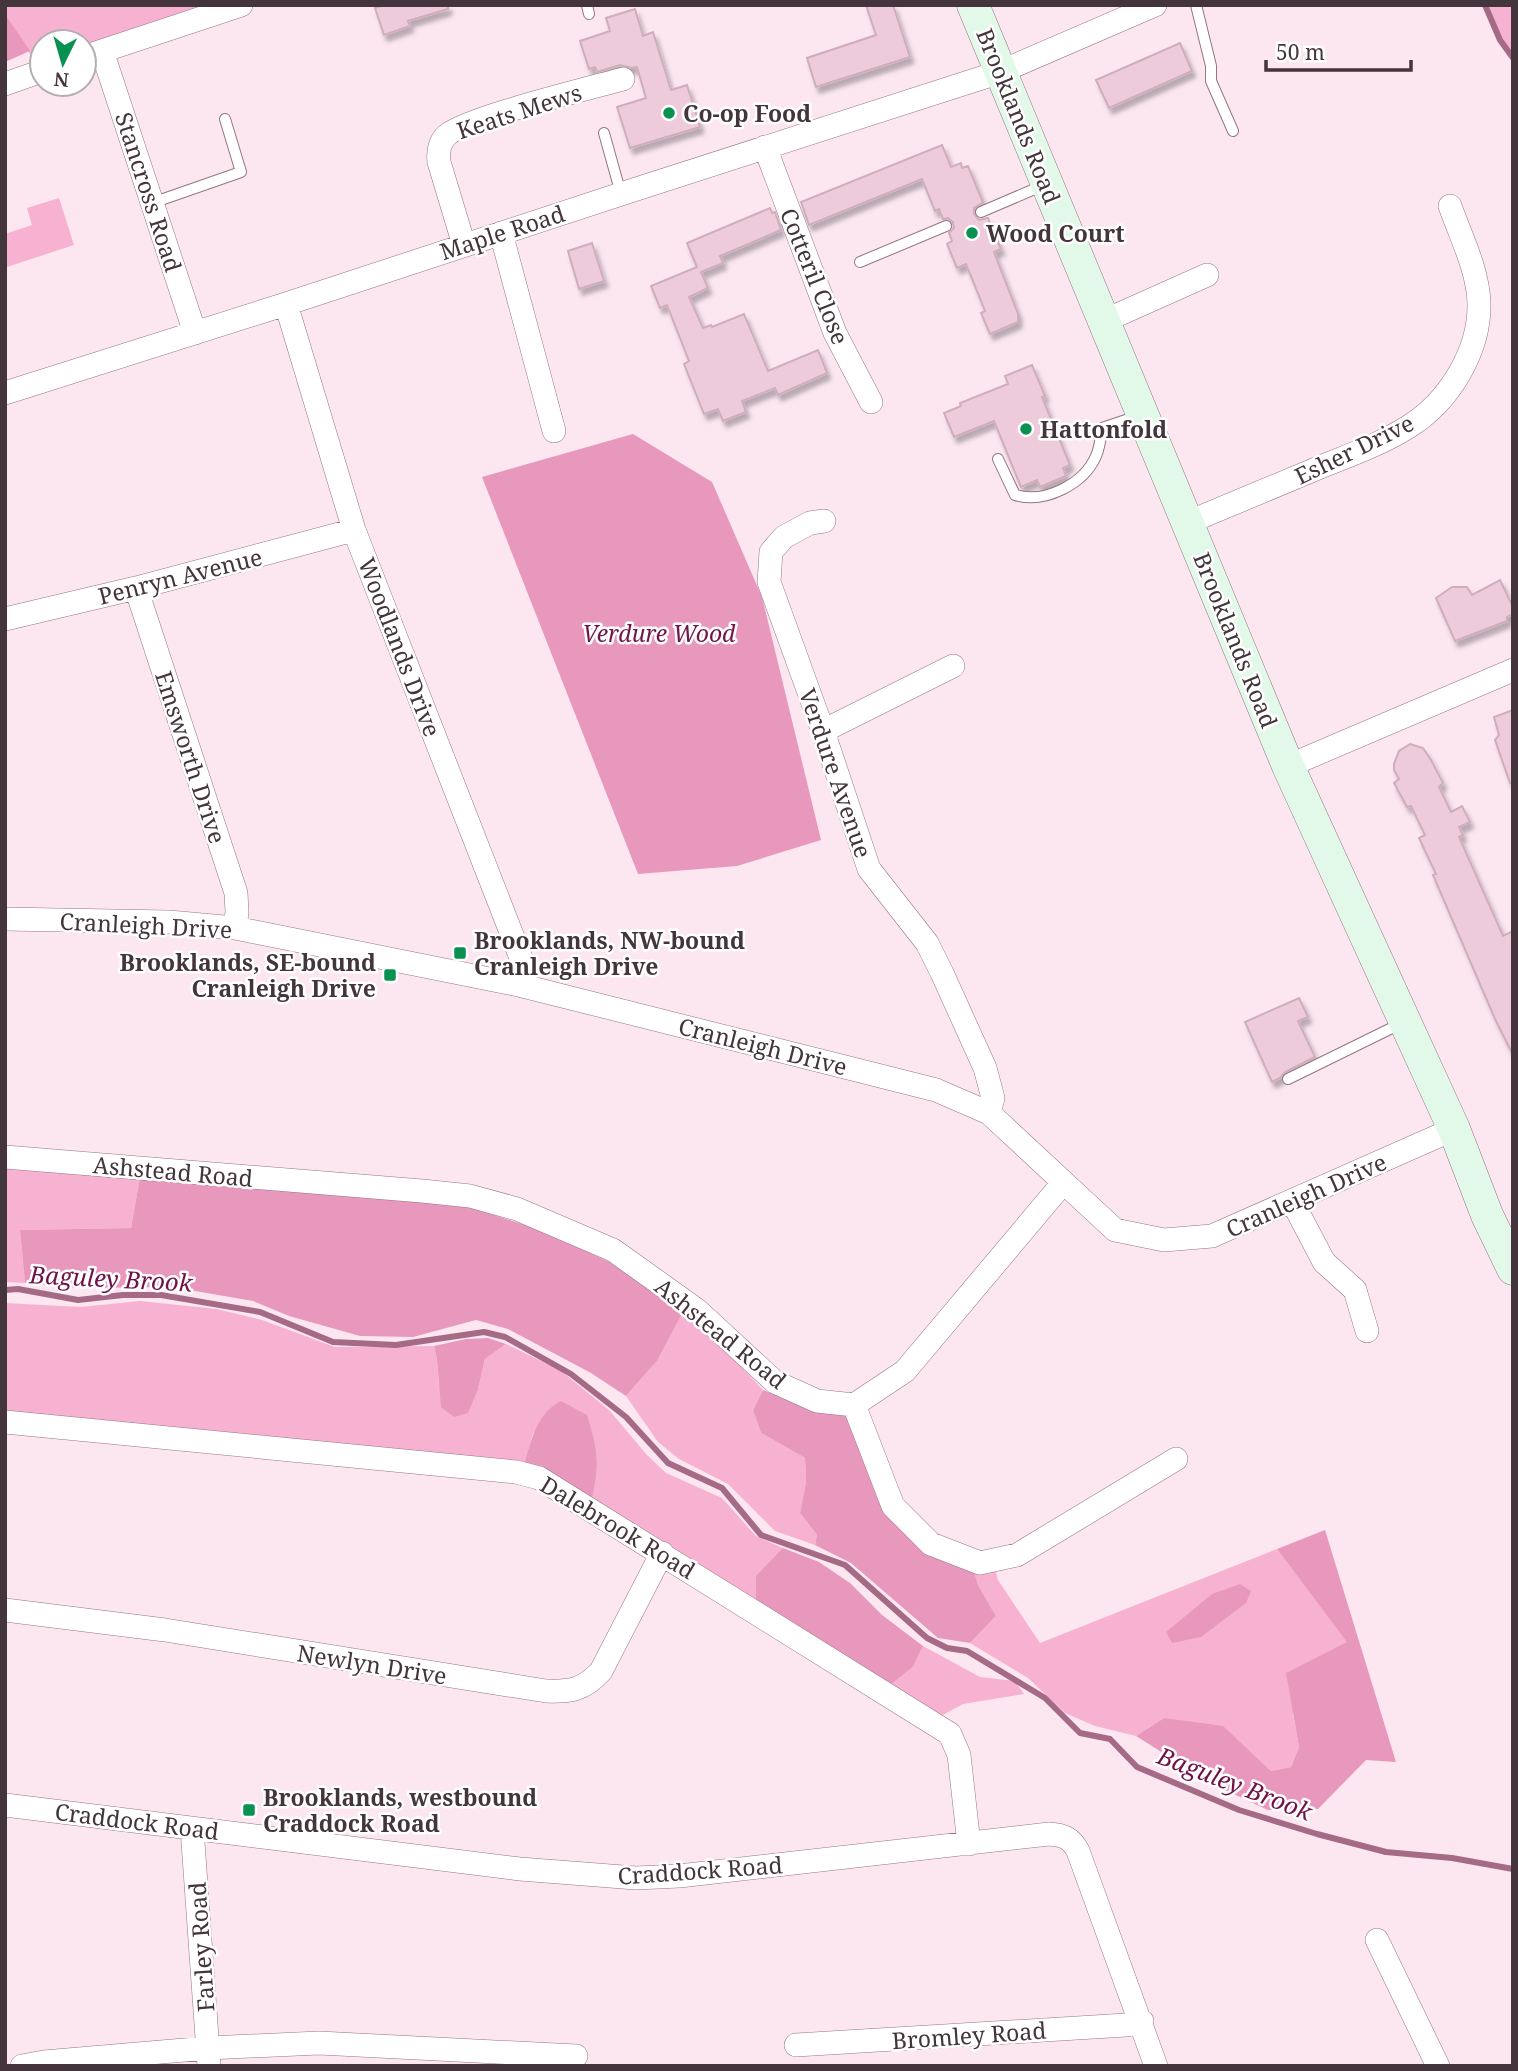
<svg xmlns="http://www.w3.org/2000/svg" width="1518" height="2071" viewBox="0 0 1518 2071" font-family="'Noto Serif',serif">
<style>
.green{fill:#f8b2d1}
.forest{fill:#e898bd}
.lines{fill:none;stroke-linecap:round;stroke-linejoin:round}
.stream{stroke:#a56a85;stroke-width:6}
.building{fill:#eecbda;stroke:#cfadbb;stroke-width:2;filter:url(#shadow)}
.lane-casing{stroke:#957583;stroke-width:12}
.street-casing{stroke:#957583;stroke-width:24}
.secondary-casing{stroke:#957583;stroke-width:33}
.lane{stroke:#fff;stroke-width:10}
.street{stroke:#fff;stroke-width:23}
.secondary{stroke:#e2f9e9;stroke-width:32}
.poi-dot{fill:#089150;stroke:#fff;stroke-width:2.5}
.labels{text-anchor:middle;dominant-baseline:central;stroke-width:5;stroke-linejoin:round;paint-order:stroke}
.street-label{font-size:23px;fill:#43353b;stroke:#fff}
.poi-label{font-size:23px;font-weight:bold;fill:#43353b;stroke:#fff;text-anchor:start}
.park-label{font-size:23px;font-style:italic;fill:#72154a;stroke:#fff}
.water-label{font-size:24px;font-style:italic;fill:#701248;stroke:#fff}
</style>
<defs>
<filter id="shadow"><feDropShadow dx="3.5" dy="6" stdDeviation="2" flood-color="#0004"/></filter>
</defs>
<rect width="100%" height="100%" fill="#fce7f0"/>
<path class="green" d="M5,5H211L84,46V42H42V60L35,62L5,14Z
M1485,5H1513V58L1500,40Z
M59,198L74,245L7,267L5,234L32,225L27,208Z
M5,1166L140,1177L131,1228L20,1230L25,1283L5,1282Z
M140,1301L217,1309L262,1320L335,1347L434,1346L437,1360L439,1386L478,1389L485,1359L506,1344L560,1370L609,1410L647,1455L666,1473L722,1498L756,1536L783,1548L774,1559L756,1603L592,1499C600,1465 598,1448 587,1416L533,1433L524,1465L5,1415V1303L81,1307Z
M683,1312L717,1341L763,1390L753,1410L761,1433L805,1458L806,1482L800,1513L817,1535L815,1545L775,1531L728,1484L679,1459L658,1442L626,1396L657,1361Z
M1277,1549L1348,1642L1293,1714L1299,1747L1291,1767L1271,1771L1251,1753L1164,1718L1136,1736L1095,1726L1065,1713L1028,1678L970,1643L996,1616L978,1585L973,1567L994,1566L998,1580L1040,1643Z
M923,1646L980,1677L1015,1681L1024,1694L963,1704L941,1716L889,1686L913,1667Z"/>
<path class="forest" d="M5,14L30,51L5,62Z
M633,434L712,482L762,597L821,840L737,866L638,874L482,477Z
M140,1177L390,1197L473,1208L540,1230L616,1265L683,1312L657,1361L626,1396L591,1373L508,1329L476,1320L413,1337L360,1336L289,1316L253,1301L172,1287L76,1288L25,1283L20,1230L131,1228Z
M488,1338L506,1344L485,1359L478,1389L468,1413L454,1417L441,1407L437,1360L434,1346L466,1339Z
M763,1390L813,1410L850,1411L892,1516L973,1567L978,1585L996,1616L970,1643L938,1638L851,1563L815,1545L817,1535L800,1513L806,1482L805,1458L761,1433L753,1410Z
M561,1401L587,1415C598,1448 600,1465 592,1499L545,1469L524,1465C531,1440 537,1413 561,1401Z
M1325,1530L1396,1762L1366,1760L1318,1809L1268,1810L1214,1785L1136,1736L1164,1718L1223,1726L1271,1771L1291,1767L1299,1747L1286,1673L1347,1642L1277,1549Z
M783,1548L819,1562L850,1583L882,1615L923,1646L913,1667L889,1686L756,1603V1576Z
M1240,1584L1251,1591L1246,1603L1201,1637L1172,1643L1166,1632L1212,1594Z"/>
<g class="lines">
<path class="stream" d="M1485,5L1500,40L1513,58
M5,1290L18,1289L78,1300L123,1295H161L260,1312L333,1342L396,1345L484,1332L505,1337L571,1374L626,1417L668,1463L722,1488L761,1535L845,1565L927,1638L947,1648L967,1651L1045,1698L1080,1733L1110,1739L1137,1767L1239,1810L1317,1834L1386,1852L1452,1858L1513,1869"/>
</g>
<path class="building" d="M384,5H448V9L408,21L410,26L384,35L375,8Z
M866,5H893L910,57L816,87L807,58L876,35Z
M635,9L643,36L653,32L671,90L687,85L700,127L630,148L617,107L646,98L637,67L632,68L620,65L597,72L595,67L589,69L580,41L610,31L606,18Z
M1180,43L1192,71L1109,108L1096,80Z
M942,145L951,167L961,163L962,168L968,166L982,200V203L974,208V214L979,220L988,218L1001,249L994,252L1018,314V322L990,334L981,313L985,311L966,264L957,268L947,244L952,241L949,233L954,228L953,222L948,218L943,219L939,209L935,211L922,179L809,225L801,202Z
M770,208L772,213L775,212L781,230L720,256L723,263L701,272L708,288L689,297L703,328L711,325L712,327L744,314L768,371L818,350L827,373L778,395L775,388L742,401L746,412L723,421L718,409L704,414L684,364L689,361L667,305L660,308L651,286L697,267L687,243Z
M592,243L604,281L579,289L568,251Z
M1032,365L1045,396L1042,397L1070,465L1063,468L1066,476L1040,487L1037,480L1021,487L994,421L954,437L944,413L961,406L960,403L1008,384L1005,376Z
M1500,580L1513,607V614L1507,617V621L1455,641L1436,598L1452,587H1467L1472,595Z
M1513,710V783H1510L1495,740L1499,735L1494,717Z
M1410,744L1423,748L1431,760L1443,783L1439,787L1451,812L1462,806L1470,822L1459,827L1463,835L1459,837L1503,936L1513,931V1055L1495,1019L1433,875L1436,874L1419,838L1425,835L1411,806L1407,807L1394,783L1399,779L1394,770V764L1399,751Z
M1299,998L1308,1017L1298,1021L1315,1057L1285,1072L1280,1078L1272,1082L1245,1022Z"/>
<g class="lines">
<g class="lane-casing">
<path id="lane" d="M587,5L589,14
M1196,5L1211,66V81L1233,131
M604,133L621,194
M152,203L241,172L225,119
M981,212L1044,185
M860,262L946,226
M998,459L1015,495C1045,504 1084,484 1096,456C1100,447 1101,437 1102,428L1141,415
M1288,1079L1402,1023"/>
</g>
<g class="street-casing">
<path id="street" d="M102,51L195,333
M84,57L241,5
M5,84L42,71
M765,147L835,333L871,402
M501,233L554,431
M464,245L439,162C438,154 439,144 445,137C458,120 595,87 623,79
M286,304L354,530L523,963L519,985
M1104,321L1207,275
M5,393L286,304L621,194L1000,72L1155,5
M824,521L810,523L784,537L771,552L769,582L823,731L869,869L927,943L942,973L985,1068L993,1098L989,1113
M1189,522C1229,505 1270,488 1311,471C1344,457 1378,446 1408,427C1449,402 1480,351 1479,303C1478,270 1461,237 1450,206
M136,588L236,893L237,912L235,928
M5,619L136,588L354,530
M823,731L953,666
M1288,766L1513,670
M5,919L169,922L235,928L519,985L936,1090L989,1113L1115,1230L1164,1240L1212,1236L1454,1129
M5,1157L422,1191L470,1196L517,1209L613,1250L697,1310L775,1382L817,1401L854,1405L905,1371L1063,1183
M1292,1201L1324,1262L1355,1290L1367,1331
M854,1405L893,1506L931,1544L980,1563L1017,1555L1176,1459
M5,1422L516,1472L539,1478L950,1734L959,1755L969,1844
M5,1610L165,1630L546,1691C570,1692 584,1690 601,1671L662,1553
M5,1805L520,1869L636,1878L679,1876L1049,1834C1064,1835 1071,1838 1078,1851L1156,2066
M192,1828L209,2066
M1377,1940L1438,2066
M796,2045L1126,2025L1142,2021
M22,2066L44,2062L208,2048L319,2043L576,2056"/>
</g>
<g class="secondary-casing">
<path id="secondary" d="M973,5L1288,766L1454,1129L1487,1215L1513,1269"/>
</g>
<use href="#lane" class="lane"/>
<use href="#street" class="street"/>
<use href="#secondary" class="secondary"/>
</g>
<g class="poi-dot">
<circle cx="669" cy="113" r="7"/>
<circle cx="972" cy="233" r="7"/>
<circle cx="1026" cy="429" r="7"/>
<rect x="453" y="946" width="14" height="14" rx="3.5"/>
<rect x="383" y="968" width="14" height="14" rx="3.5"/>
<rect x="242" y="1803" width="14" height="14" rx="3.5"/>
</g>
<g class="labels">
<g class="street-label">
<text transform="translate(519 111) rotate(-18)">Keats Mews</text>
<text transform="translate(1019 116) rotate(68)">Brooklands Road</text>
<text transform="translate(149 192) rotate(72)">Stancross Road</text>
<text transform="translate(502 232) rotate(-18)">Maple Road</text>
<text transform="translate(815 276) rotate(68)">Cotteril Close</text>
<text transform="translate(1354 449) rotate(-26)">Esher Drive</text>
<text transform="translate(180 576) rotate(-14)">Penryn Avenue</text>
<text transform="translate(1236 640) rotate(68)">Brooklands Road</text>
<text transform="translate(400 647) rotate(69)">Woodlands Drive</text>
<text transform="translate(191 757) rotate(72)">Emsworth Drive</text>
<text transform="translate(836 773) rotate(71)">Verdure Avenue</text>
<text transform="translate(146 925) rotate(3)">Cranleigh Drive</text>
<text transform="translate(763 1046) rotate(14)">Cranleigh Drive</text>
<text transform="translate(173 1171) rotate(5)">Ashstead Road</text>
<text transform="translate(1306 1195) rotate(-24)">Cranleigh Drive</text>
<text transform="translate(721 1333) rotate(39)">Ashstead Road</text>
<text transform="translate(618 1527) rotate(31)">Dalebrook Road</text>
<text transform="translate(372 1664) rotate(9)">Newlyn Drive</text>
<text transform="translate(137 1821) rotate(7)">Craddock Road</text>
<text transform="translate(700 1870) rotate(-4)">Craddock Road</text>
<text transform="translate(201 1947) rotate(-94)">Farley Road</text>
<text transform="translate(969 2035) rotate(-4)">Bromley Road</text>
</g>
<g class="poi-label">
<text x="683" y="113">Co-op Food</text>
<text x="986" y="233">Wood Court</text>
<text x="1040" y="429">Hattonfold</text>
<text x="474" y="940">Brooklands, NW-bound<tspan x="474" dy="26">Cranleigh Drive</tspan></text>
<text x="376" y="962" text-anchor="end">Brooklands, SE-bound<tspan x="376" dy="26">Cranleigh Drive</tspan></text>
<text x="263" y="1797">Brooklands, westbound<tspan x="263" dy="26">Craddock Road</tspan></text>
</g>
<g class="park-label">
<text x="659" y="633">Verdure Wood</text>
</g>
<g class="water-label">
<text transform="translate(111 1278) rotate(3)">Baguley Brook</text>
<text transform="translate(1235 1783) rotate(21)">Baguley Brook</text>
</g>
</g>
<rect width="1518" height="2071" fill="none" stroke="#43353b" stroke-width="14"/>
<g transform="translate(63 63) rotate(185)"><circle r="33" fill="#ffffff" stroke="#b4aeb1" stroke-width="2"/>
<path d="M0-5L12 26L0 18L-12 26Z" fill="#089150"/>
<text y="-10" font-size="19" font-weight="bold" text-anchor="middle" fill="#43353b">N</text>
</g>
<path d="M1266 60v10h145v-10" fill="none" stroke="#43353b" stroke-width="3.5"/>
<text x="1276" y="60" font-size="21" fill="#43353b" stroke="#ffffff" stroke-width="5" paint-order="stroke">50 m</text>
</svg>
